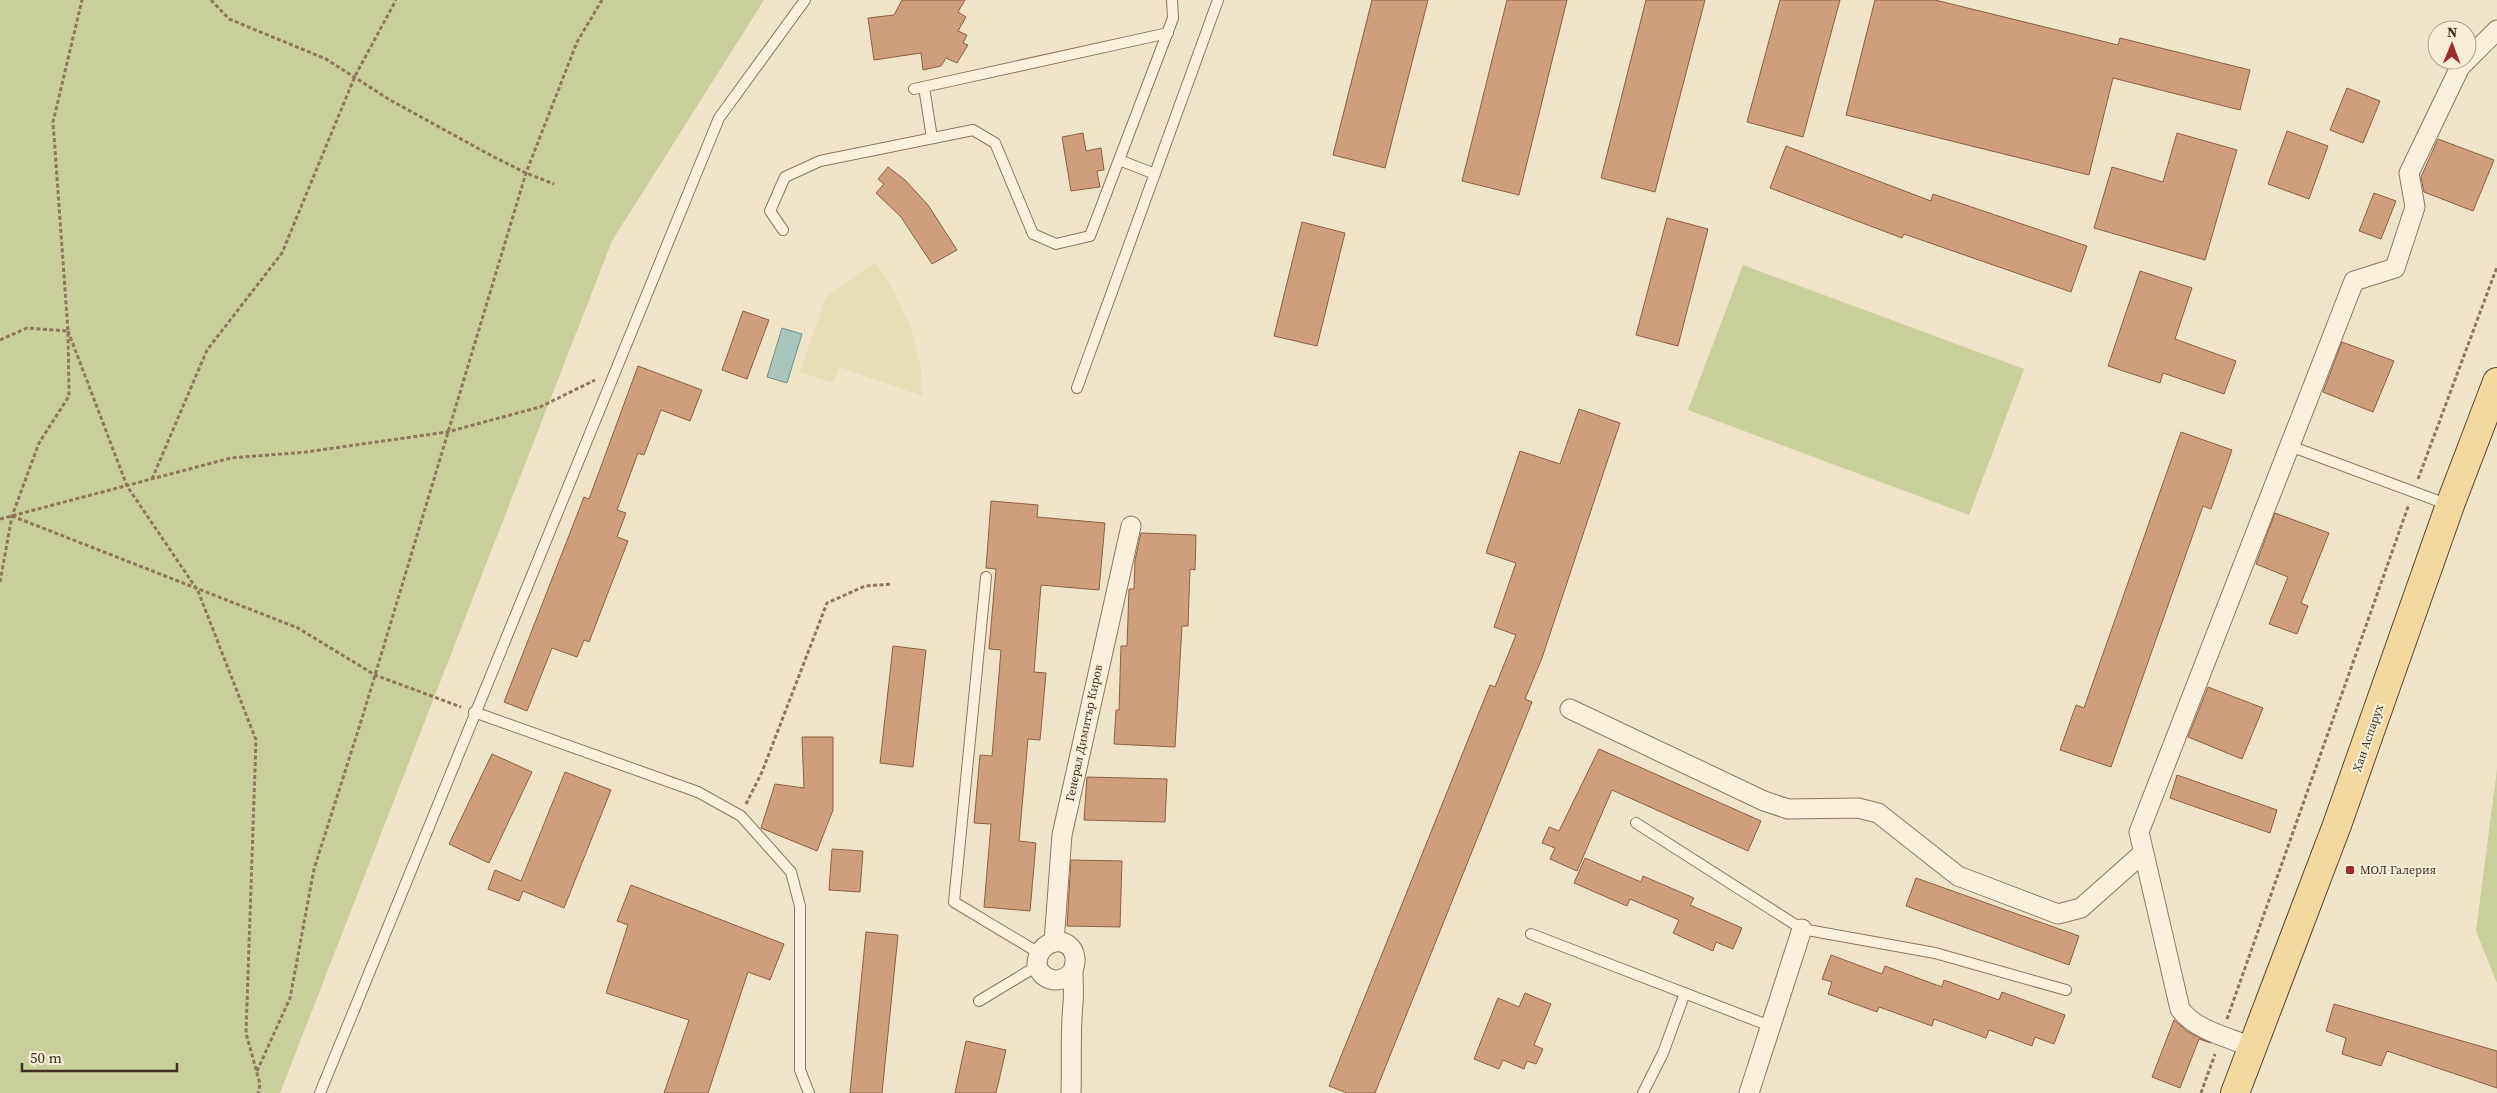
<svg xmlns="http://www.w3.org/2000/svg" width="2497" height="1093" viewBox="0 0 2497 1093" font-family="'Source Serif 4',serif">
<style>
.farmland{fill:#e6deb5}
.green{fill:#c9cf9b}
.water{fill:#a9c4bc;stroke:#6f938a}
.building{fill:#cf9f7d;stroke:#8d5f41}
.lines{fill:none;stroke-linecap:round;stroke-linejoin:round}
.service-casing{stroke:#8d765c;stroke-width:12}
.minor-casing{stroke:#8d765c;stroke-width:21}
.primary-casing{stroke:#5b4430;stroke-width:30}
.path{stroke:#8d765c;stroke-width:3;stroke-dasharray:4 2.5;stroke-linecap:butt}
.service{stroke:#faf1dc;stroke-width:10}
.minor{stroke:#faf1dc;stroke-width:19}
.primary{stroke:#f3d9a0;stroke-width:28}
.poi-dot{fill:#9e2a2b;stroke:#f7eed8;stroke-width:2}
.labels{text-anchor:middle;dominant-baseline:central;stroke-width:4;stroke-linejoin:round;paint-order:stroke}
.street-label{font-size:12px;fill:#3d2e20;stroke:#f7eed8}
.poi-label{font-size:12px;fill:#3d2e20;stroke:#f7eed8;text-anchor:start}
</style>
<rect width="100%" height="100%" fill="#f0e4c8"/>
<path class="farmland" d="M875,262L891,285L912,331L921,369L922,396L839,367L833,383L800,372L826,297Z"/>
<path class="green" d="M0,0H764L612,241L280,1093H0Z
M1743,265L2024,369L1969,515L1688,410Z
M2497,769V983L2476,931Z"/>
<path class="water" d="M782,328L802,334L787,383L767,377Z"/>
<path class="building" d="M902,0H965L958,12L966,17L958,31L967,35L963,43L968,45L957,63L946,58L941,66L923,70L921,53L874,60L868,18L894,15Z
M1372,0H1428L1385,168L1333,155Z
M1507,0H1567L1519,195L1462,181Z
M1646,0H1705L1655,192L1601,178Z
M1780,0H1840L1803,137L1747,122Z
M1875,0H1935L2118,45L2120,38L2250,70L2240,110L2113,78L2089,175L1846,115Z
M2347,88L2380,101L2363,143L2330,130Z
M2287,131L2328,146L2309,199L2268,184Z
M1083,133L1086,151L1101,148L1104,170L1097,171L1100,187L1071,191L1062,137Z
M2177,133L2237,150L2205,260L2094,228L2112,167L2163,182Z
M2438,139L2494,160L2473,211L2424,192L2421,177Z
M1786,146L1931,201L1933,194L2087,246L2071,292L1904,234L1902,238L1770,188Z
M888,167L905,180L928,205L957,250L932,264L901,217L876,193L884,184L878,179Z
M2374,193L2396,201L2381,239L2359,231Z
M1667,218L1708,229L1678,346L1636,335Z
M1302,222L1345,233L1317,346L1274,336Z
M2140,271L2192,288L2175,339L2236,361L2224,394L2163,373L2160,383L2108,366Z
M743,311L769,320L747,379L722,370Z
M2342,342L2394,361L2373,412L2323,392Z
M638,366L702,390L690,421L661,410L644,455L638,453L617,510L626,513L617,537L628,541L589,642L584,640L577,657L552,648L527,711L504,702L584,497L589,499Z
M1579,409L1620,423L1542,658L1525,699L1532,702L1375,1093H1347L1329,1086L1490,685L1495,687L1516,635L1494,627L1516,563L1486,553L1520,451L1560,464Z
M2181,432L2232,450L2211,509L2203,506L2111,767L2060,750L2076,705L2084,708Z
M991,501L1038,505L1037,517L1105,523L1099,590L1041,585L1034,672L1046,673L1040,740L1028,739L1019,841L1036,843L1030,911L984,907L991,824L974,823L980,755L992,756L1001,650L989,649L996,569L986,568Z
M2275,513L2329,533L2301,603L2308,606L2297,634L2269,624L2288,577L2256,564Z
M1141,533L1196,535L1195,570L1190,569L1188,626H1182L1175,747L1114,744L1116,710H1119L1121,646H1127L1129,589H1134L1135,560Z
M893,646L926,650L913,767L880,763Z
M2208,687L2263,708L2242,759L2188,737Z
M802,737H833V810L817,851L761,828L775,784L804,788Z
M1599,749L1761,821L1748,851L1612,790L1577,871L1550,859L1555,848L1542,843L1549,827L1559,831Z
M492,754L532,772L489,863L449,844Z
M565,772L611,790L564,908L523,891L519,901L488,889L495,870L521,881Z
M2177,775L2277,810L2270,833L2170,798Z
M1087,777L1167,779L1165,822L1084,820Z
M832,849L863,851L860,892L829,890Z
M1585,858L1641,882L1643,876L1694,898L1690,905L1742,928L1733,949L1716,942L1713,951L1673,933L1679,920L1630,899L1627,906L1574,883Z
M1071,860L1122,861L1120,927L1067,926Z
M1916,878L2079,936L2069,965L1906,906Z
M631,885L784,944L770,980L748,972L708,1093H664L689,1020L606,993L628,925L617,921Z
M866,932L898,935L882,1093H850Z
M1831,955L1882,974L1885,966L1942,987L1944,980L1999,1000L2002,992L2065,1015L2054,1044L2035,1037L2032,1046L1989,1030L1986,1038L1934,1019L1932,1026L1879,1007L1877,1012L1828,994L1832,982L1822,979Z
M1525,993L1551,1004L1534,1045L1543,1049L1536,1064L1527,1061L1524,1069L1503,1060L1499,1069L1474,1059L1498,998L1519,1007Z
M2334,1004L2497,1051V1088L2387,1051L2381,1066L2342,1054L2346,1038L2326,1031Z
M2174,1020L2188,1032L2211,1043L2199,1039L2180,1088L2152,1077Z
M966,1041L1006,1050L996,1093H955Z"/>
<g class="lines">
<g class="service-casing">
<path id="service" d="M924,87L932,138
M914,89L1168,33
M1119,160L1155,174
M783,230L770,211L785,177L820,161L973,130L995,143L1033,234L1056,244L1090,236L1173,18L1172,0
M1077,388L1218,0
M2290,446L2449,505
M986,577L954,902L1039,953
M474,712L698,792L741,816L791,872L800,906V1070L809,1093
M1636,823L1802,929L1935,953L2066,990
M1531,934L1770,1026
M979,1001L1037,966
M320,1093L719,118L805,0
M1643,1093L1663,1053L1685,993"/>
</g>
<g class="minor-casing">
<path id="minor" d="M1570,709L1764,801L1788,809L1858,808L1878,813L1958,876L2058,914L2081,908L2143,853
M1054,942L1062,835L1131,526
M2251,1047C2228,1037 2195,1030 2180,1009L2139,832L2354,281L2395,268L2415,207L2409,173L2460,67L2497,30
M1071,1093C1072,1063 1070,1033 1073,1004C1074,993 1073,983 1073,973C1073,968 1076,963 1075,958C1072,933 1036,938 1037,966C1044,982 1061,985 1073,971
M1749,1093L1802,929"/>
</g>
<g class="primary-casing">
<path id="primary" d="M2235,1093L2337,825L2450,505L2497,382"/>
</g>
<path class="path" d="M211,0L229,19L326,59L390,100L492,156L526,173L554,184
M68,331L127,486L198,591L256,740L246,1033L260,1084L258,1093
M0,340L27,328L68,331
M152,479L207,350L282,253L355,76L396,0
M2418,479L2497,267
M12,516L298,628L375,675L461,707
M0,519L231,458L306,452L447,432L540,407L595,380
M0,582L12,516L39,443L69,396L68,331L53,122L82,0
M746,804L762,772L827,603L865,586L892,584
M2227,1019L2409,504
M257,1071L290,998L314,869L363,715L526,173L577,42L602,0
M2201,1093L2215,1054"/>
<use href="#service" class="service"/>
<use href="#minor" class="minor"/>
<use href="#primary" class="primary"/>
</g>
<rect class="poi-dot" x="2345" y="865" width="10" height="10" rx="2.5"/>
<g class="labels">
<g class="street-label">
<text transform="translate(1084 733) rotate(-78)">Генерал Димитър Киров</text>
<text transform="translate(2368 738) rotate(-71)">Хан Аспарух</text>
</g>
<g class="poi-label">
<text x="2360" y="870">МОЛ Галерия</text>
</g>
</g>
<g transform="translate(2452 45) rotate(1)"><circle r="24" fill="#f7eed8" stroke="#ada18e"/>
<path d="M0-4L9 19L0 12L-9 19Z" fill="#9e2a2b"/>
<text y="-8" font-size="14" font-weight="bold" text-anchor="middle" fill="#3d2e20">N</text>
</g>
<path d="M22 1063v8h155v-8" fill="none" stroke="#3d2e20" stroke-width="2.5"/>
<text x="30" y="1063" font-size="15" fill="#3d2e20" stroke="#f7eed8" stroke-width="4" paint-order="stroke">50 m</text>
</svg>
